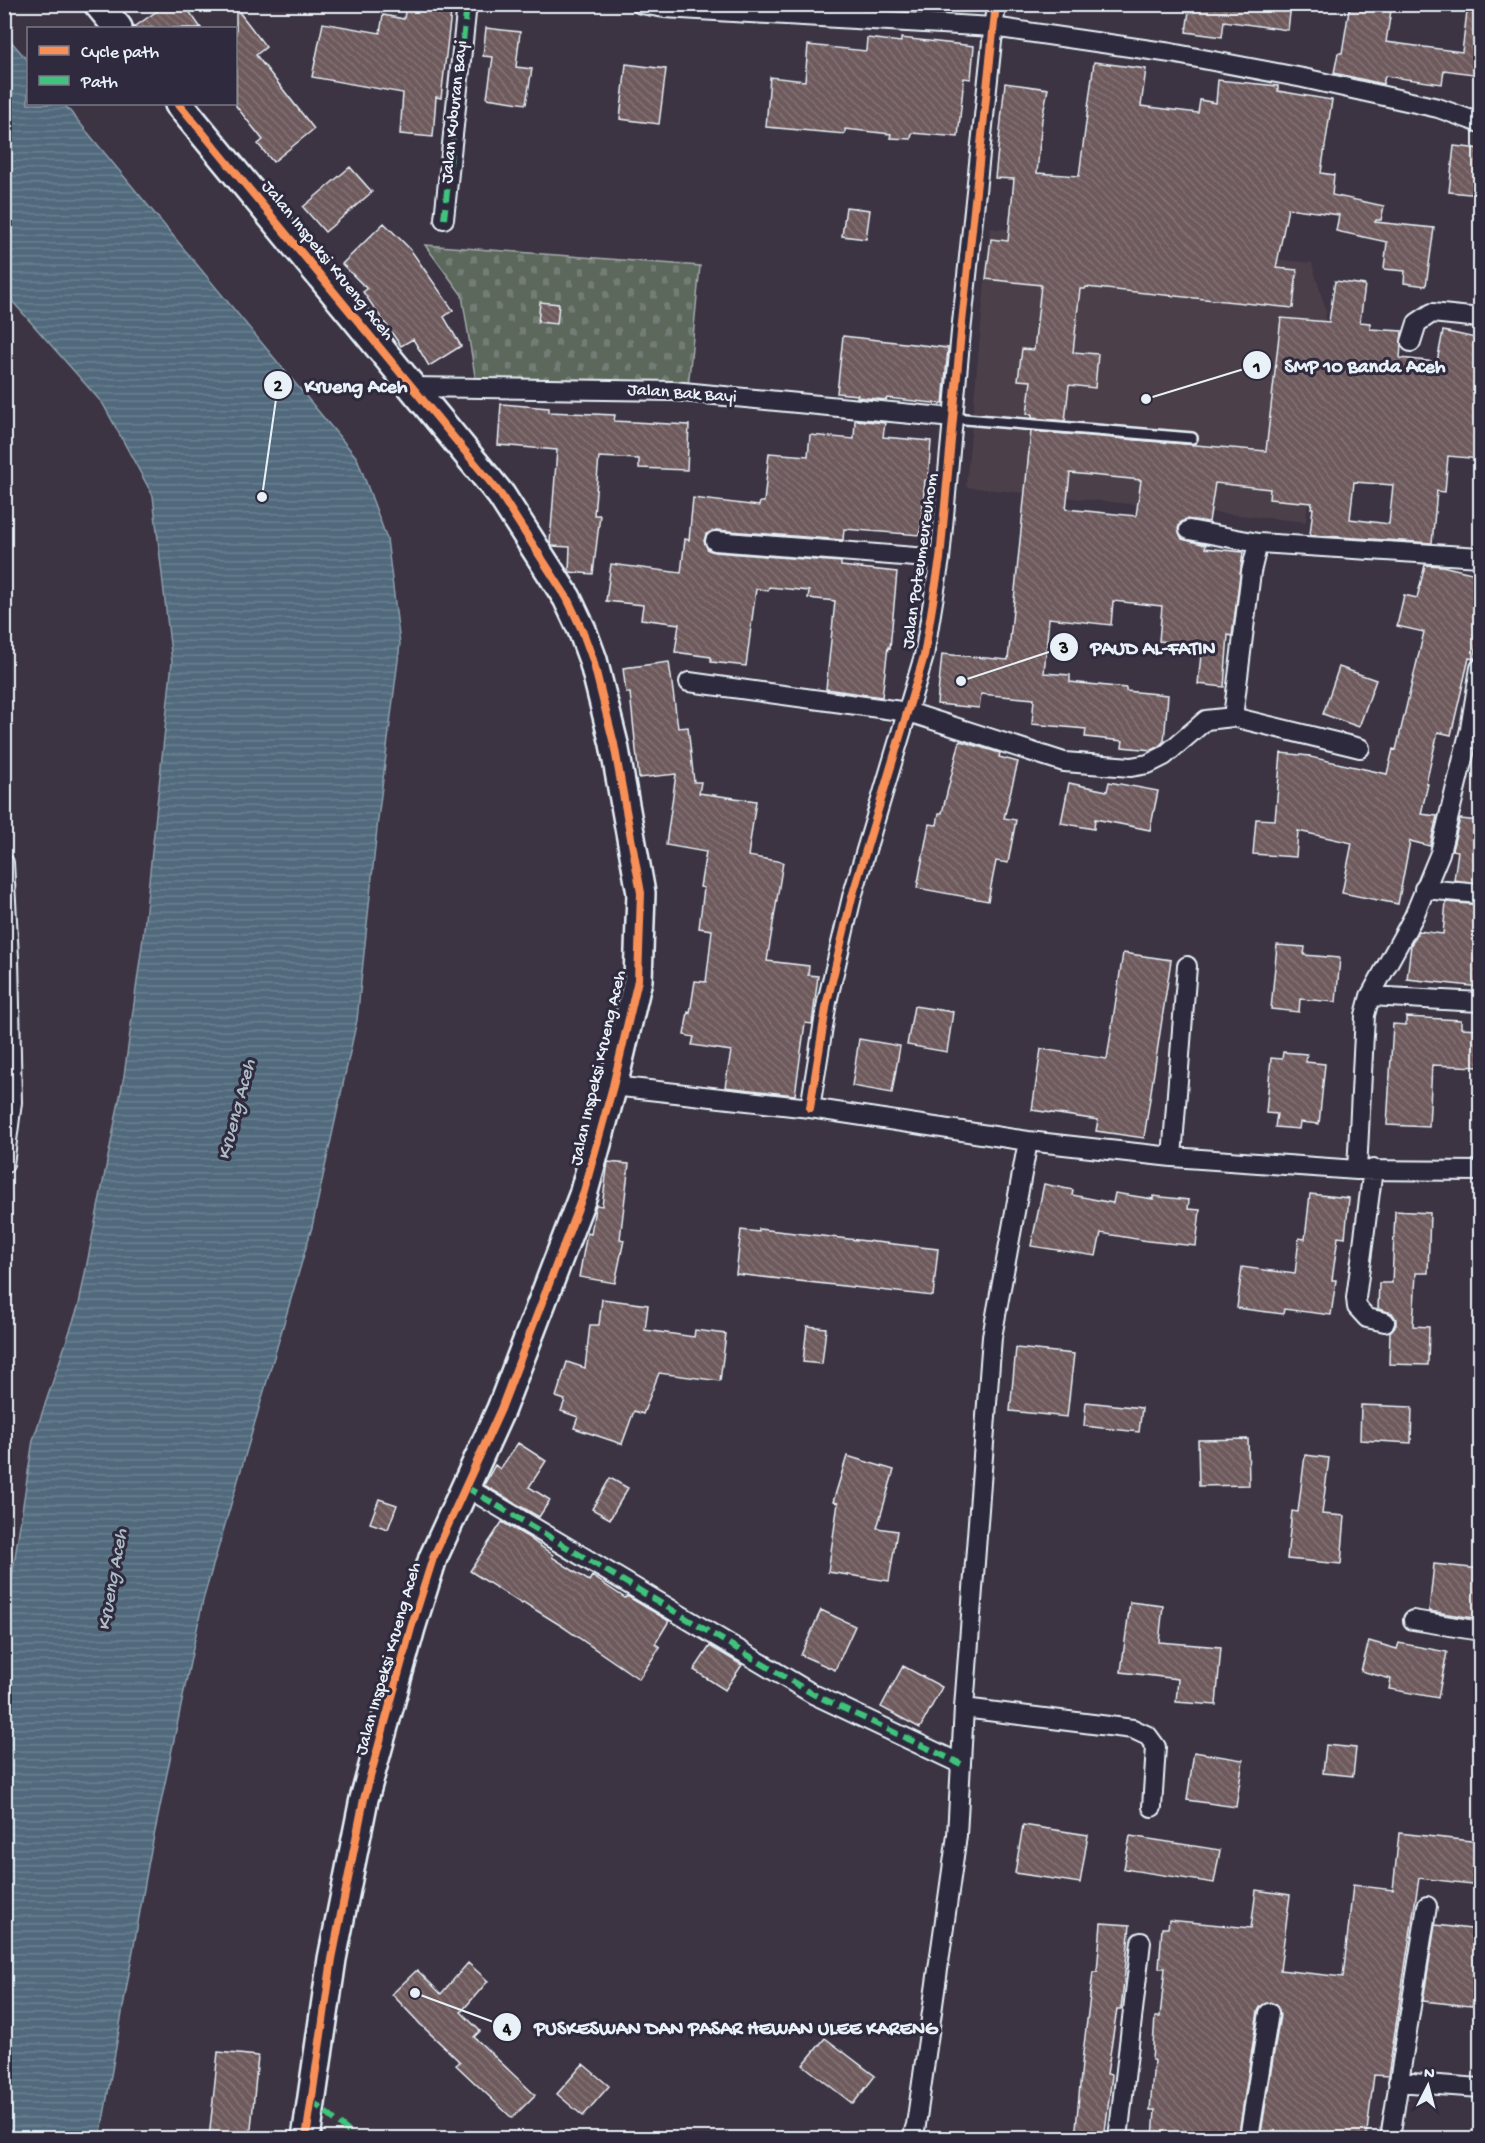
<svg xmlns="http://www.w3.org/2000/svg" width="1485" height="2143" viewBox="0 0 1485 2143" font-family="'Gochi Hand',sans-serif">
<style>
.built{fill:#4b3f4a}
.cemetery{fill:url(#cemetery-stones);stroke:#a2acaa;stroke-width:1.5}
.water{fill:url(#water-rules);stroke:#8d9fae;stroke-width:1.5}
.building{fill:url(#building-back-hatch);stroke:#e8f1f8;stroke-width:1.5;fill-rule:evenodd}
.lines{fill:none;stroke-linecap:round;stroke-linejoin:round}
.lane-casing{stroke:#e8f1f8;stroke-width:14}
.street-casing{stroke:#e8f1f8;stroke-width:22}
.secondary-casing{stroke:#e8f1f8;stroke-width:32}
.lane{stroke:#2f2a3d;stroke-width:9}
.street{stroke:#2f2a3d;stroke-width:18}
.secondary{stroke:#2f2a3d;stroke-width:27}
.quiet{stroke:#40c37c;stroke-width:6;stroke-dasharray:12 6;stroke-linecap:butt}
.cycleway-casing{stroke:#2f2a3d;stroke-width:11}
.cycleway{stroke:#f78f57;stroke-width:8}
.labels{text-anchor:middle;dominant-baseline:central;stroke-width:6;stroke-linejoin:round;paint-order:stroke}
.street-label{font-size:18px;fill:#e8f1f8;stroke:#2f2a3d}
.water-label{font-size:20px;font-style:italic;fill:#acbbc6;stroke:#2f2a3d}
.leader{fill:none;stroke:#e8f1f8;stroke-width:2}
.callout-dot{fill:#e8f1f8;stroke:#2f2a3d;stroke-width:2}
.mark-label{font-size:18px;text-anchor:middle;font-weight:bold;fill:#111}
.callout-label{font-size:20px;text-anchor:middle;font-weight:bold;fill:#e8f1f8;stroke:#2f2a3d;stroke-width:6;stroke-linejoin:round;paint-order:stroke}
</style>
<defs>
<pattern id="cemetery-stones" width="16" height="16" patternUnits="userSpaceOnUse" patternTransform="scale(1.5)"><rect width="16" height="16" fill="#5b675c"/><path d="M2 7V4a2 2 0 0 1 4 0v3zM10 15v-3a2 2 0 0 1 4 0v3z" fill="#737d74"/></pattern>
<pattern id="water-rules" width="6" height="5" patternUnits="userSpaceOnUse" patternTransform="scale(1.5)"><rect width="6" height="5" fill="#51697c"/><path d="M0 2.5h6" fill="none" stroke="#6a7f8f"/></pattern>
<pattern id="building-back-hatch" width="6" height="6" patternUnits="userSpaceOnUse" patternTransform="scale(1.5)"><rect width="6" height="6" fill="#6e5a5c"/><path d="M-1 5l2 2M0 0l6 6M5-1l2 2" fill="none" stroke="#837274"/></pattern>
</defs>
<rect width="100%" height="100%" fill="#3c3443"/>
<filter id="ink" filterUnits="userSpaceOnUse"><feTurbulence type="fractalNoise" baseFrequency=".0167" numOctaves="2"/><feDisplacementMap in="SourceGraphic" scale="12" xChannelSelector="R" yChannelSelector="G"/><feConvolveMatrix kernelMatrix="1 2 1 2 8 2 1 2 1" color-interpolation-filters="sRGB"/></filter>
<g filter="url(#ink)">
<path class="built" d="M990,228L1312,263L1326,311L1306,522L966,487Z"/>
<path class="cemetery" d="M425,245L700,266L688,388L476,382L462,295Z"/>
<path class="water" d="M4,33L28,61V104H64L357,458L387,539L400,644L378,819L357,1020L312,1227L203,1600L149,1860L100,2138H5V1622L33,1440L79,1304L124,1076L143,938L172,662L153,496L103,404L5,293Z"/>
<path class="building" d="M167,4H184L201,28H133Z
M406,4H452L441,98L436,97L433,137L400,134L403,93L312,77L323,23L380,33L383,15L404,19Z
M1190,4H1291L1288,30L1224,21L1222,37L1186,32Z
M1350,4H1392L1386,42L1462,52L1468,4H1480V75L1444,70L1442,84L1385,76L1383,84L1334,73L1338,53H1342Z
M236,8L266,47L256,55L314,129L273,162L258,144L263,140L236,106Z
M486,28L520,32L516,67L532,69L526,104L487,98L493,57L483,56Z
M867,38L901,42V38L974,46L971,79L964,78L958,137L912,133L911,139L890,138L891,134L845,129V134L766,127L770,77L805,81L808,45L866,51Z
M1094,62L1146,69L1141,106L1198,113L1200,100L1216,103L1218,80L1278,86V91L1332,100L1321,173L1334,175L1332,195L1384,206L1381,220H1376L1375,222L1434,228L1426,286L1404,283L1405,271L1384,269L1387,242L1336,231L1339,215L1288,208L1276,268L1297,270L1293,308L1086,287L1085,289H1080L1073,352L1098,354L1095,388L1069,385L1065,421L1032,418V414H1027L1031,381L1018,380L1022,349L1034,350L1041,285L986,279L991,239L1008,241L1014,179L995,178L1005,83L1048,89L1042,119L1037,173L1079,176Z
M626,64L666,69L659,124L620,119Z
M1454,146L1480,149V195L1449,192Z
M350,167L372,192L325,232L303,207Z
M846,207L870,210L866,239L842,236Z
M384,223L410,249L453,310L444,317L461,346L429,366L413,339L401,346L363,292L367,289L342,264Z
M1335,281L1365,285L1360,322L1370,323V329L1402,331L1400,358L1437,362L1443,331L1480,339V459L1448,456L1445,492L1437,491L1432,543L1310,535L1313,508H1311L1312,503L1269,499L1270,489L1215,483L1209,522L1186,519L1180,523L1178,529L1182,539L1206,545L1205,548L1243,552L1232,636L1228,635L1224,687L1198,684L1202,645L1159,641L1162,606L1113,601L1111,625L1049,618L1044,673L1070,675V682L1126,688V691L1168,695L1164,741L1158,747L1152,750L1122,747L1123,741L1085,737L1086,729L1032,724L1034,699L981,694L979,708L937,704L942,654L1008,660L1031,431L1266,451L1281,318L1329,322ZM1070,473L1141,480L1136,516L1066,509ZM1354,482L1393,485L1389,524L1350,519Z
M540,302L559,304L557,324L538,322Z
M843,336L948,348L943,404L887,398L886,400L857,397L858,395L837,393Z
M501,404L549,408V412L615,415L614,421L689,425L687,470L639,468V459L599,457L594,515H600L593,574L569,572L570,547L552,546L550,543L557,450L498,445Z
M855,420L885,423L883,437L931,441L928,480H925L920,535L844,529L843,540L716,530L706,534L704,541L708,550L714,552L841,562V566L897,572L890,648L888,647L882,697L826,689L835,601L808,598L809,591L769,587L768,590L756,589L746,666L711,662V657L675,652L679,624L641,619L643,605L606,601L611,564L681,573L685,539L689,540L693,498L759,506L760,502H764L769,453L808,456L810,435L854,439Z
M1425,565L1442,566L1480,575V629L1474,659L1469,658L1451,735L1438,732L1426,783L1428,784L1421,814L1437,816L1430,846L1410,841L1398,904L1342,893L1352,843L1298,831L1296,857L1253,854L1256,819L1275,820L1281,753L1310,756V757L1387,774L1393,749L1396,750L1424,632L1397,626L1404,595L1417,598Z
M669,662L678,728L688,727L694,782H701L699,793L756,801L748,856L783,862L767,961L809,966L808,975L818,976L812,1024L805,1023L795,1095L725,1087L731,1051L692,1045L694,1037L684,1035L688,1012L690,1013L695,981L706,982L709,957L712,930L699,928L704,888L700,887L706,852L666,845L676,774L639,778L630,693H626L623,668Z
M1339,667L1376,680L1359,727L1323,714Z
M960,741L1000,753L999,757L1018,762L1004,818L1016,820L1008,863L996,861L988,901L917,888L929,824L937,825L939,813H942Z
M1109,782L1158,791L1150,830L1095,819L1094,829L1061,823L1069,783L1107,791Z
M1460,819L1480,821V883L1454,880L1458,851L1452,850Z
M1446,902L1480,905V987L1407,979L1411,945L1419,931L1443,934Z
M1277,945L1305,947L1304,955L1340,958L1336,1002L1300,999L1299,1012L1271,1009Z
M1123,953L1171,960L1144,1138L1096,1131L1098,1120L1032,1110L1041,1049L1107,1059Z
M914,1006L953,1012L947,1052L907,1045Z
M1406,1017L1461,1020V1028L1480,1029V1067L1432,1065L1429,1127L1387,1125L1393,1024L1406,1025Z
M859,1039L900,1046L892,1093L852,1086Z
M1283,1052L1307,1054L1306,1062L1325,1064L1319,1124L1300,1122L1299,1129L1275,1127L1277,1114L1266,1113L1271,1058L1282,1059Z
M608,1162L629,1164L620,1239L624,1240L615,1283L579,1277L587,1233L591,1234L595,1208L596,1205L602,1206Z
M1044,1184L1073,1190L1072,1195L1113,1203L1115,1193L1153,1199V1196L1189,1200L1188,1209L1200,1210L1196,1246L1148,1241L1101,1233L1096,1256L1031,1246Z
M1310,1194L1349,1198L1345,1238L1338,1237L1332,1280H1336L1331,1315L1284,1309L1283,1314L1237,1308L1242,1267L1295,1274L1299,1238L1305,1239Z
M1395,1211L1430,1213L1428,1273H1416L1413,1326L1429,1327L1428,1365L1389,1364L1390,1332L1396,1325V1319L1392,1313L1378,1309L1379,1283H1392Z
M759,1229L938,1249L933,1296L736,1274L741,1230L759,1232Z
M602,1299L648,1305L645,1330L694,1337L695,1330L726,1334L720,1381L659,1373L643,1414L634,1411L622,1444L574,1428L578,1417L561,1411L565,1400L556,1397L567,1362L585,1368L590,1325H599Z
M807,1326L826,1328L822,1364L803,1362Z
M1016,1348L1074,1354L1067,1417L1010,1411Z
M1086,1402L1142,1408L1139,1432L1084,1426Z
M1361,1405L1412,1407L1411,1443L1360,1440Z
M1248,1439L1249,1485L1199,1486L1198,1440Z
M518,1443L546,1461L529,1487L550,1500L539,1517L484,1485L495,1465L500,1469Z
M1305,1455L1329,1458L1322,1514L1345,1516L1341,1564L1287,1559L1292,1511L1298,1512Z
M847,1456L894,1470L877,1528L897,1531L889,1581L828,1572L838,1503L833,1502Z
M610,1478L628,1488L610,1519L592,1509Z
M379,1499L397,1505L388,1529L370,1523Z
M502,1522L526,1536L553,1555L552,1557L589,1581L592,1576L625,1598L627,1596L669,1621L655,1644L660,1647L639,1679L560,1625L523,1602L522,1604L470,1571Z
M1434,1564L1480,1569V1619L1429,1611Z
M1130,1602L1163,1606L1159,1642L1221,1647L1216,1705L1176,1702L1178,1679L1121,1672Z
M821,1610L855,1626L835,1670L801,1655Z
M1369,1641L1397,1649L1399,1643L1447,1652L1438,1698L1389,1689L1391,1679L1361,1671Z
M710,1646L742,1665L725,1690L694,1670Z
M903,1666L942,1687L920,1728L881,1707Z
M1326,1745L1356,1748L1353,1776L1323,1773Z
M1194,1752L1243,1760L1236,1807L1187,1800Z
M1023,1825L1088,1835L1080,1883L1015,1873Z
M1399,1833L1480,1842V1885L1419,1878L1388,2076L1374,2075L1366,2139H1260L1280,2015L1276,2005L1270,2002L1261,2006L1258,2011L1238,2139H1153L1155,2110H1150L1154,2060H1152L1155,2017H1160L1165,1968H1159L1162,1928H1168L1169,1920L1251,1928L1256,1890L1290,1895L1280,1970L1343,1977L1353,1885L1393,1890Z
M1130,1836L1220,1850L1214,1883L1124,1869Z
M1101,1923L1130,1925L1121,2009H1117L1107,2074L1112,2075L1104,2139H1075L1083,2053L1093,1972H1097Z
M1435,1925L1480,1930V2007L1423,2001Z
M468,1963L488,1981L461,2012L480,2031L474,2037L535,2095L512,2118L456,2065L460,2062L420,2024L392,1994L417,1970L441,1994Z
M825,2038L875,2076L853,2104L803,2065Z
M218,2052L258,2056L250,2139H209Z
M583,2064L609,2086L583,2116L557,2094Z"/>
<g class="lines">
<g class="lane-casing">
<path id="lane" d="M953,418L1192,438"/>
</g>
<g class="street-casing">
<path id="street" d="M641,4L664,8L993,27L1171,53L1303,78L1438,108L1480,123
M444,219L467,4
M1411,342L1417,323L1432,313L1480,318
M411,387L673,391L953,418
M1189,530L1258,543L1480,557
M715,541L940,559
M689,682L908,712L1064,762L1131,767L1148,764L1164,756L1206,720L1233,717L1360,748
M1233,717L1251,572L1258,543
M4,863L9,958L12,1102L4,1164
M1424,889L1480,894
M1370,996L1480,1002
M613,1086L810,1108L1028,1141L1172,1157L1357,1170L1480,1171
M810,1108L827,1002L852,897L924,656L940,559L961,332L996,4
M1172,1157L1187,966
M1373,1169L1356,1298L1357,1307L1367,1318L1385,1322
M1357,1170L1365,1015L1370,996L1414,916L1440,853L1470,729L1480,668
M466,1487L813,1694L961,1764
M1413,1620L1480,1631
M964,1708L1133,1729L1148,1736L1156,1747L1152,1807
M1398,2082L1480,2088
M912,2138L916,2125L957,1835L964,1708L992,1337L1028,1141
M1118,2138L1141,1942
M1249,2138L1269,2013
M1390,2138L1427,1906"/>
</g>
<g class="secondary-casing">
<path id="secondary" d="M98,4L118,28
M179,104L501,495L567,598L582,630L593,660L614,744L641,893L638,980L613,1086L583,1195L501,1409L433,1558L411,1628L364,1799L332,1959L306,2138"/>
</g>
<use href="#lane" class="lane"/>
<use href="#street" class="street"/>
<use href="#secondary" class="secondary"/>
<path class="quiet" d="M444,219L467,4
M466,1487L813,1694L961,1764
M312,2101L356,2138"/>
<g class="cycleway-casing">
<path id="cycleway" d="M179,104L501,495L567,598L582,630L593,660L614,744L641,893L638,980L613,1086L583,1195L501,1409L433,1558L411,1628L364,1799L332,1959L306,2138
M810,1108L827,1002L852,897L924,656L940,559L961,332L996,4"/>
</g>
<use href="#cycleway" class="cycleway"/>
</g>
</g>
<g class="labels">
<g class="street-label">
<text transform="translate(455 112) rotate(-84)">Jalan Kuburan Bayi</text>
<text transform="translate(327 261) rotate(51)">Jalan Inspeksi Krueng Aceh</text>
<text transform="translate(682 394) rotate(4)">Jalan Bak Bayi</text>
<text transform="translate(921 561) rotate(-82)">Jalan Poteumeureuhom</text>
<text transform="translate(599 1068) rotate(-77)">Jalan Inspeksi Krueng Aceh</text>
<text transform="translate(389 1659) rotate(-74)">Jalan Inspeksi Krueng Aceh</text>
</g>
<g class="water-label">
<text transform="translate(238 1110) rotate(-75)">Krueng Aceh</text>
<text transform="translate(114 1580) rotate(-80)">Krueng Aceh</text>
</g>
</g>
<path class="leader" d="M1146 399L1257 365M262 497L278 385M961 681L1064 647M415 1993L507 2027"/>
<g class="callout-dot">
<circle cx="1146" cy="399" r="6"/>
<circle cx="262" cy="497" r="6"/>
<circle cx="961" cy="681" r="6"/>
<circle cx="415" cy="1993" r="6"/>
<circle cx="1257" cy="365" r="15"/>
<circle cx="278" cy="385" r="15"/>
<circle cx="1064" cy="647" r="15"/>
<circle cx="507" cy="2027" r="15"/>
</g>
<g class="mark-label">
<text x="1257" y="372">1</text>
<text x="278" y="391">2</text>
<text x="1064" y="653">3</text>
<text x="507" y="2034">4</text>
</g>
<g class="callout-label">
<text x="1365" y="372">SMP 10 Banda Aceh</text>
<text x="356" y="392">Krueng Aceh</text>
<text x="1153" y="654">PAUD AL-FATIN</text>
<text x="736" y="2034">PUSKESWAN DAN PASAR HEWAN ULEE KARENG</text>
</g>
<rect width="1485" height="2143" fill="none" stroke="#2f2a3d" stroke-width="24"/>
<rect x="12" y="12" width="1461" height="2119" fill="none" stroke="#e8f1f8" stroke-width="2" filter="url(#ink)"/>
<rect x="27" y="27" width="210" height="78" fill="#2f2a3d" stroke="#797a88" stroke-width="1.5"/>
<rect x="39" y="46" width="30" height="9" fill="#f78f57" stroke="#797a88" stroke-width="1.5"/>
<text x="81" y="57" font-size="18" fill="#e8f1f8">Cycle path</text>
<rect x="39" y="76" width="30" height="9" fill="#40c37c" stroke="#797a88" stroke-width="1.5"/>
<text x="81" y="87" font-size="18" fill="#e8f1f8">Path</text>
<g transform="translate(1428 2086) rotate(6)" stroke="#2f2a3d" stroke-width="4.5" paint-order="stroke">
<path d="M0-4.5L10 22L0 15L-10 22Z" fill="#e8f1f8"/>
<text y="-9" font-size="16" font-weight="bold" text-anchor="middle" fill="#e8f1f8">N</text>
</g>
</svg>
